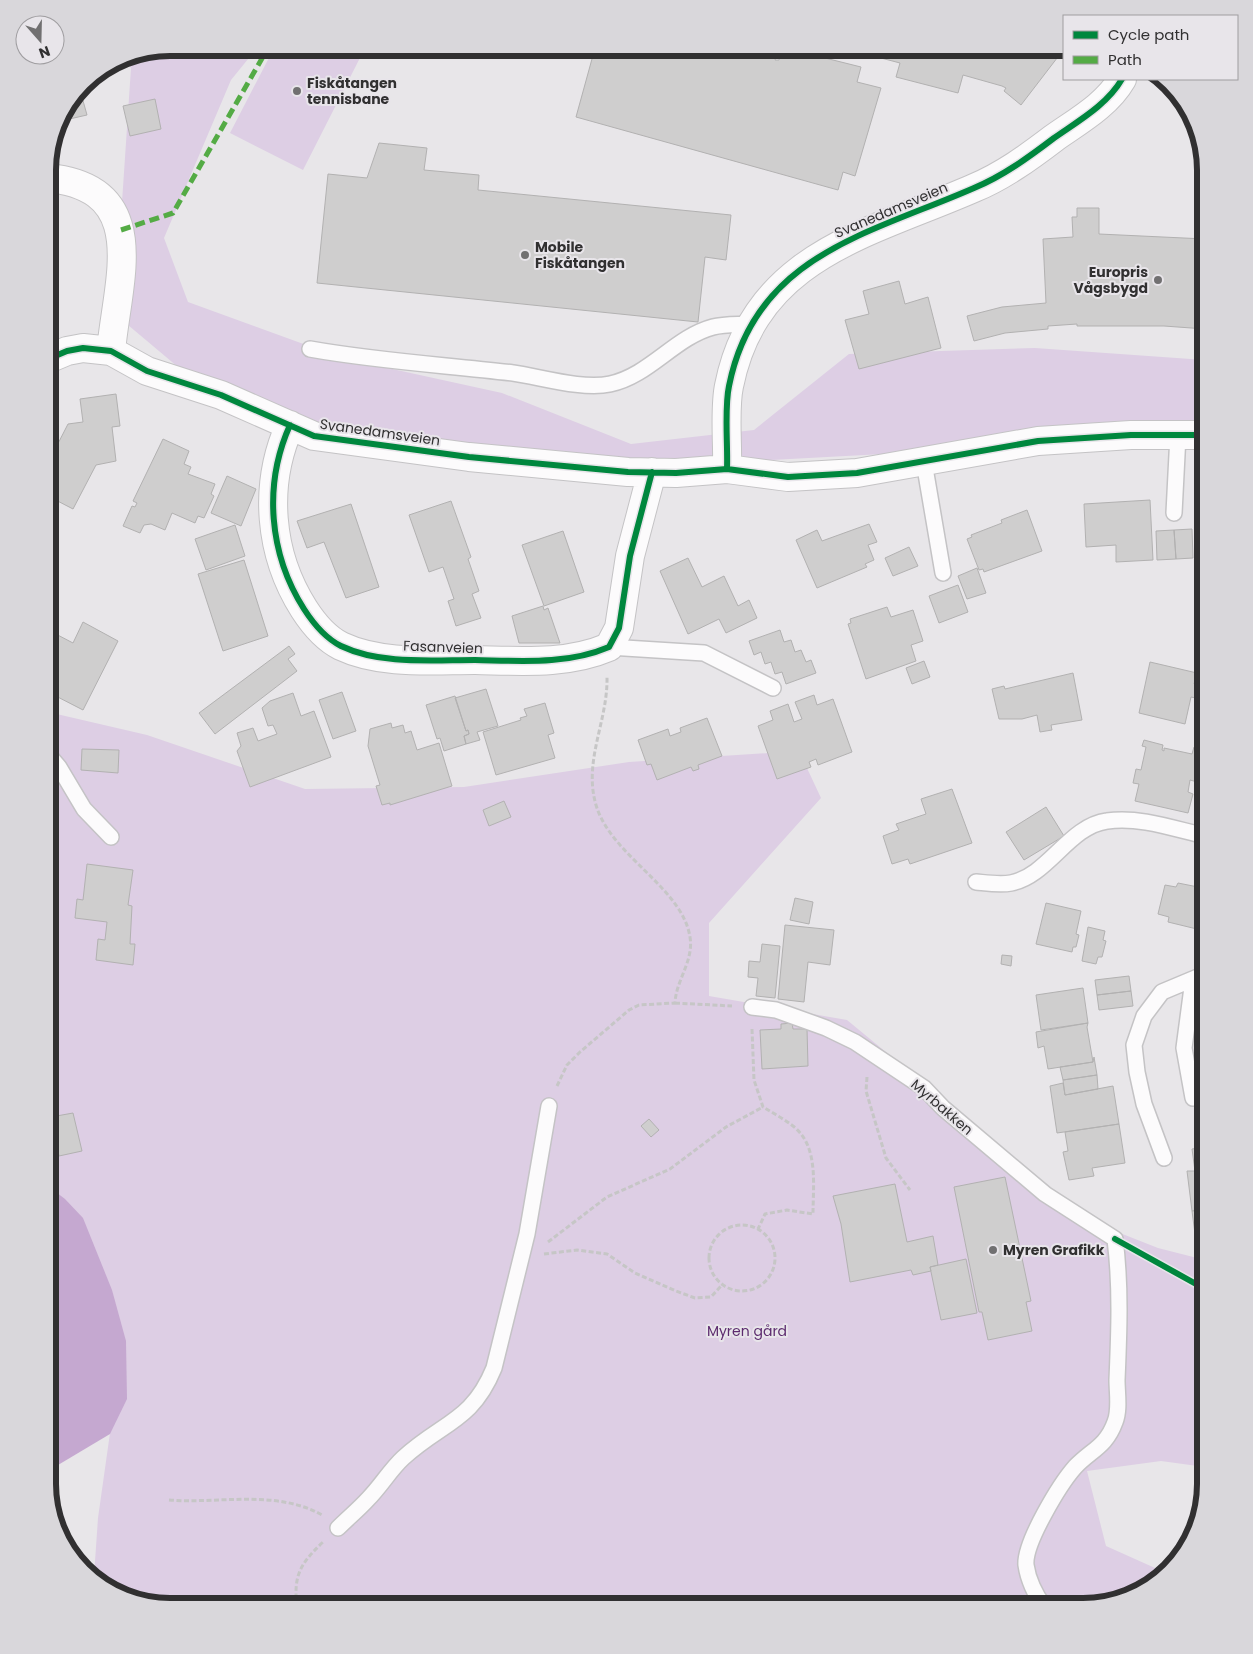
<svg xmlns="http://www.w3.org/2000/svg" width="1253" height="1654" viewBox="0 0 1253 1654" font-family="Poppins,sans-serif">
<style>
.green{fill:#ddcee4}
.water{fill:#c5a8d0}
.building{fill:#cfcece;stroke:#b2b1b1}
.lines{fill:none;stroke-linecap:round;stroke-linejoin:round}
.lane-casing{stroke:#c4c3c5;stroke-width:18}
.street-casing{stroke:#c4c3c5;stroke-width:30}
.path{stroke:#c6c6c6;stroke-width:3;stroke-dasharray:5 2.5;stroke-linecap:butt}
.lane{stroke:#fcfbfc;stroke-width:15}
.street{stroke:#fcfbfc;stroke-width:28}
.quiet{stroke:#54ab45;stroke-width:5;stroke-dasharray:10 5;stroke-linecap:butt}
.cycleway-casing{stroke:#e8e5ea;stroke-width:9}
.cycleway{stroke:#00873e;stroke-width:6}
.poi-dot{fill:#717071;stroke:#e8e5ea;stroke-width:2}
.labels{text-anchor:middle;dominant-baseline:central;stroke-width:4;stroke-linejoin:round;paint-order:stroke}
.poi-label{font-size:14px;font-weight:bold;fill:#313031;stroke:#e8e5ea;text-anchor:start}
.street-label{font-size:14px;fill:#313031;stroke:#e8e5ea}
.park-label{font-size:14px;fill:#5d2c6f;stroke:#e8e5ea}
.rim{fill:none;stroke:#313031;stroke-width:6}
</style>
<rect width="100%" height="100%" fill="#e8e6e9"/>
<path class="green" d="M170,48H257L231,80L164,238L188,302L342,358L502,393L631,444L754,430L849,354L1035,348L1205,360V445H1049L716,463L386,451L222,404L128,325L120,232L131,68L123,57Z
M274,48H365L303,170L230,133Z
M48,712L147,735L305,789L464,787L629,762L799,751L821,798L709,923V996L847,1020L1092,1222L1158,1248L1205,1260V1467L1161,1461L1087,1471L1106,1546L1164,1572L1151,1586L1083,1606H170L109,1590L94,1576L98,1518L110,1433L48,1186Z"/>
<path class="water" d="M48,1186L65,1199L83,1218L112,1290L126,1341L127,1399L110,1434L48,1471Z"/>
<path class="building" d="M595,48H779L775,60H779L781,53L789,49L861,67L857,82L881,88L855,176L843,172L838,190L576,117Z
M843,48H1064V49L1021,105L1004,91L1006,88L1002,86L963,75L958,93L896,77L900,63Z
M80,90L87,115L65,120L64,116L60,118Z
M155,99L161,129L130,136L123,106Z
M379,143L427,148L424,170L479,175L478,190L731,215L726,260L705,257L698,322L317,283L328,174L367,178Z
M1077,208H1099V234L1205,239V329L1164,326H1077V324L1048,326V329L1005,333L974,341L967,316L1002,307L1046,303L1043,239L1073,237L1072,217H1077Z
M899,281L905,304L928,297L941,348L859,369L845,320L869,314L863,291Z
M116,394L120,426L112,427L116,461L96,465L73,509L48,496V463L68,424L83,422L80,399Z
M163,439L189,451L184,464L191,467L188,474L215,484L211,494L214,496L204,518L198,516L195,523L172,513L165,530L151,524L144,525L140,533L123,526L132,506L135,507L137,503L133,501Z
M227,476L256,489L241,526L211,513Z
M1200,483H1205V547L1199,546Z
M1150,500L1153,560L1116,562V545L1086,547L1084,504Z
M451,501L471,557L468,559L479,591L472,594L481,618L456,626L448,601L454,599L443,567L429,572L409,515Z
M351,504L379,587L346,598L324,542L307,548L297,521Z
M1027,510L1042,551L984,572L983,569L979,570L967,539L972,537L971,535L1002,523L1001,520Z
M869,524L877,542L868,545L874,560L865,564L867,567L817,588L796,540L817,530L822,541Z
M235,525L245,556L206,570L195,539Z
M1192,529L1193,558L1176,559L1174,530Z
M1174,530L1176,559L1157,560L1156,531Z
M563,531L584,592L544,606L522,545Z
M909,547L918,566L893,576L885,558Z
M688,558L702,587L724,576L738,606L749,600L757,618L726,633L719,619L688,634L660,571Z
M244,560L268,636L223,651L198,574Z
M977,568L986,593L967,599L958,576Z
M958,585L968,612L939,623L929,596Z
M543,606L544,610L548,608L560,643H519L512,616Z
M887,607L891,617L913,610L923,641L911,645L916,661L866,679L848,624L851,623L850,619Z
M83,622L118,641L83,710L48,692L58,671L48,666V641L52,632L73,643Z
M780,630L784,642L791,640L795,652L801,650L806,662L811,660L816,673L786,684L782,672L775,674L771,662L765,664L761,652L754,655L749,641Z
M289,646L295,654L288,659L297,671L215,734L199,713Z
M924,661L930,677L912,684L906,668Z
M1150,662L1197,673L1194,684L1205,687V700L1191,697L1185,724L1139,713Z
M1073,673L1082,720L1051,725L1052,730L1040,732L1037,715L1022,719H999L992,689L1004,686L1005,689Z
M486,689L498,726L477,732L480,740L466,744L464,736L469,734L468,730L466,731L455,698Z
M342,692L356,731L333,739L319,700Z
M293,693L301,716L314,711L331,757L250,787L237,751L241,746L237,733L253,728L258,741L277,734L273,725L268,726L262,708L270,701Z
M814,695L817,705L833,699L852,752L818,765L816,759L809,762L811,767L777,779L758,726L773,720L770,711L788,704L794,722L802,719L795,702Z
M455,696L466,731L468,730L469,734L464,736L466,744L444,751L440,738L437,739L426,705Z
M545,703L554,733L548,735L555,758L496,775L483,732L521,720L520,718L527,716L524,709Z
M707,718L722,756L698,765L699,769L693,771L691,767L657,780L651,764L647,765L638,740L668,729L670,736L681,732L680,728Z
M391,723L392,728L403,725L405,733L411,731L417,750L439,743L452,786L390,805V803L382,805L376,786L380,785L368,746L370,729Z
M1144,740L1163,745L1162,750L1164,751V748L1192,754L1194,747L1205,750L1204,779L1201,783L1190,780L1188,792L1193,794L1188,813L1135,801L1139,784L1133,783L1136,769L1141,770L1146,747L1142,746Z
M82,749L119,750L118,773L81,770Z
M952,789L972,843L910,864L908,859L892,864L883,836L899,830L896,824L926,814L921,799Z
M504,801L511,817L489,826L483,810Z
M1046,807L1064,836L1024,860L1006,832Z
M87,864L133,870L128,905L132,906L130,944H135L133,965L96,960L98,939L105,940L107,922L75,918L77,899L83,900Z
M1178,883L1198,887L1199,885L1205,886V931L1168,922L1169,917L1158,914L1165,885L1176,887Z
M795,898L813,902L809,924L790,920Z
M1046,903L1081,911L1076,934L1079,935L1076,947H1073L1072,952L1036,944Z
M785,925L834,930L830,965L808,962L804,1002L778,999Z
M1088,927L1105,931L1103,940L1106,941L1102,957H1098L1096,964L1082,961Z
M762,944L780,946L775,998L756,996L758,978L748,977L749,961L760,962Z
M1002,955L1012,956L1011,966L1001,964Z
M1129,976L1131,991L1097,995L1095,980Z
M1083,988L1088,1023L1041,1030L1036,995Z
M1131,991L1133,1006L1099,1010L1097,995Z
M792,1023L793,1029H807L808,1066L762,1069L760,1030L781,1029V1024Z
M1088,1023L1087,1027L1093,1062L1048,1069L1044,1046L1038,1048L1036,1032Z
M1094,1057L1097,1075L1063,1080L1060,1067L1093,1062Z
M1097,1075L1098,1089L1065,1095L1063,1080Z
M1063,1083L1065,1095L1113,1086L1119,1124L1057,1133L1050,1086Z
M73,1113L82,1151L59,1156L51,1117Z
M649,1119L659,1130L651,1137L641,1126Z
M1119,1124L1125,1163L1092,1168L1094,1176L1069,1180L1063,1152L1068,1151L1065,1132Z
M1205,1147V1209L1192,1211L1187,1171H1195L1192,1149Z
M1005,1177L1031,1301L1026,1302L1032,1331L988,1340L982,1312H979L954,1187Z
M895,1184L907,1242L933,1236L938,1265L930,1267L931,1271L913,1275L911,1270L850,1282L841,1224L833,1196Z
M1205,1209V1247L1197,1249L1192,1211Z
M966,1259L977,1313L941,1320L930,1267Z"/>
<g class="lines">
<g class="lane-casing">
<path id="lane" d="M310,349C377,361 445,365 513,373C541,377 583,390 610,384C649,376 675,337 713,327C725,324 739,325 751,324
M924,462L943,573
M1174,513L1178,435
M609,647L704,653L773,688
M48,754L59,767L84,809L111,837
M976,882C987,883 1000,885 1011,883C1048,876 1069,826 1107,821C1139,816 1175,829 1205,836
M752,1007L776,1010L826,1028L855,1042L924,1088L943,1108L1045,1194L1115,1239C1121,1286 1119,1333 1117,1380C1117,1393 1120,1410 1115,1422C1106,1447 1091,1450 1075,1467C1060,1484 1024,1543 1026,1565C1028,1579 1035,1595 1044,1606
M1193,1098L1184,1048L1193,980
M1164,1158L1144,1104L1137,1072L1134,1045L1144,1016L1162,992L1205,974
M338,1528C348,1518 359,1509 368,1499C381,1486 390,1470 403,1458C442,1422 472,1422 494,1368L527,1234L549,1106"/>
</g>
<g class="street-casing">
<path id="street" d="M48,178C153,188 117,281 111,351
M48,359L67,351L83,348L111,351L147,371L221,395L314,436L469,457L628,472L676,473L727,469L788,477L857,473L1038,441L1131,435H1205
M290,425C263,485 269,554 304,609C313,623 325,638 341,646C381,665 432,660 475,660C521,661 567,665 609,647L619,628L630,556L652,472
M727,469C728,445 724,409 729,386C755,255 869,234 974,188C1003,176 1029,157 1054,138C1078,121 1107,105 1122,79"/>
</g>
<path class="path" d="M675,1003L732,1006
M752,1029L754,1080L763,1107C773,1113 784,1119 793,1126C819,1146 813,1185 813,1214L787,1210L765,1214L758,1229
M867,1077L866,1091L886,1158L910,1190
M557,1086L567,1065L580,1052L629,1010L639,1005L675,1003C676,980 694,961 690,937C682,887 611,856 596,805C583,761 608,721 607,677
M709 1258a33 33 0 1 1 66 0a33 33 0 1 1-66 0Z
M548,1242L607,1197L670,1169L726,1127L763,1107
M544,1254L577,1250L607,1254L635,1273L676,1291L695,1298L711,1297L722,1285
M169,1500C220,1504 275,1489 322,1515
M297,1606C293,1575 301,1563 323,1542"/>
<use href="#lane" class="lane"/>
<use href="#street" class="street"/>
<path class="quiet" d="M121,230L173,213L268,48"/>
<g class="cycleway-casing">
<path id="cycleway" d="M48,359L67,351L83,348L111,351L147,371L221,395L314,436L469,457L628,472L676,473L727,469L788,477L857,473L1038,441L1131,435H1205
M290,425C263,485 269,554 304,609C313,623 325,638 341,646C381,665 432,660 475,660C521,661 567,665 609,647L619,628L630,556L652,472
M727,469C728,445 724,409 729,386C755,255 869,234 974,188C1003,176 1029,157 1054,138C1078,121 1107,105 1122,79
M1115,1239L1205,1289"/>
</g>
<use href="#cycleway" class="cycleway"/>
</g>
<g class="poi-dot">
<circle cx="297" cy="91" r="5"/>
<circle cx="525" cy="255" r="5"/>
<circle cx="1158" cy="280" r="5"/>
<circle cx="993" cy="1250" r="5"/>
</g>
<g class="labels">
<g class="poi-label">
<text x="307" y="83">Fiskåtangen<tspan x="307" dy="16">tennisbane</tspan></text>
<text x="535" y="247">Mobile<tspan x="535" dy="16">Fiskåtangen</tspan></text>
<text x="1148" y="272" text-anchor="end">Europris<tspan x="1148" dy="16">Vågsbygd</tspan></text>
<text x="1003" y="1250">Myren Grafikk</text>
</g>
<g class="street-label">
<text transform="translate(891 210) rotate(-23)">Svanedamsveien</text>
<text transform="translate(380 432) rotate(8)">Svanedamsveien</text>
<text transform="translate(443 647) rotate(2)">Fasanveien</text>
<text transform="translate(942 1107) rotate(41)">Myrbakken</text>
</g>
<g class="park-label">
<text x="747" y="1331">Myren gård</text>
</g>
</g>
<path d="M0 0H1253V1654H0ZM170 56H1083A114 114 0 0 1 1197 170V1484A114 114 0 0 1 1083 1598H170A114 114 0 0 1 56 1484V170A114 114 0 0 1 170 56Z" fill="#d9d7db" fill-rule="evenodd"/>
<path class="rim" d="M170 56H1083A114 114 0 0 1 1197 170V1484A114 114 0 0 1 1083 1598H170A114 114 0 0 1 56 1484V170A114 114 0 0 1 170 56Z"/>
<rect x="1063" y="15" width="175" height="65" fill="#e8e5ea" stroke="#9f9da0"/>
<rect x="1073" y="31" width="25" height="8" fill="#00873e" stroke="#9f9da0"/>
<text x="1108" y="40" font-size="15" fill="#313031">Cycle path</text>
<rect x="1073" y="56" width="25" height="8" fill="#54ab45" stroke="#9f9da0"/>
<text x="1108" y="65" font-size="15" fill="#313031">Path</text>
<g transform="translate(40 40) rotate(160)"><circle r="24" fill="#e8e5ea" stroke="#9f9da0"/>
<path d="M0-4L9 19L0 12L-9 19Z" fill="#717071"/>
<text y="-8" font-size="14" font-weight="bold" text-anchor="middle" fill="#313031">N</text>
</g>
</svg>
